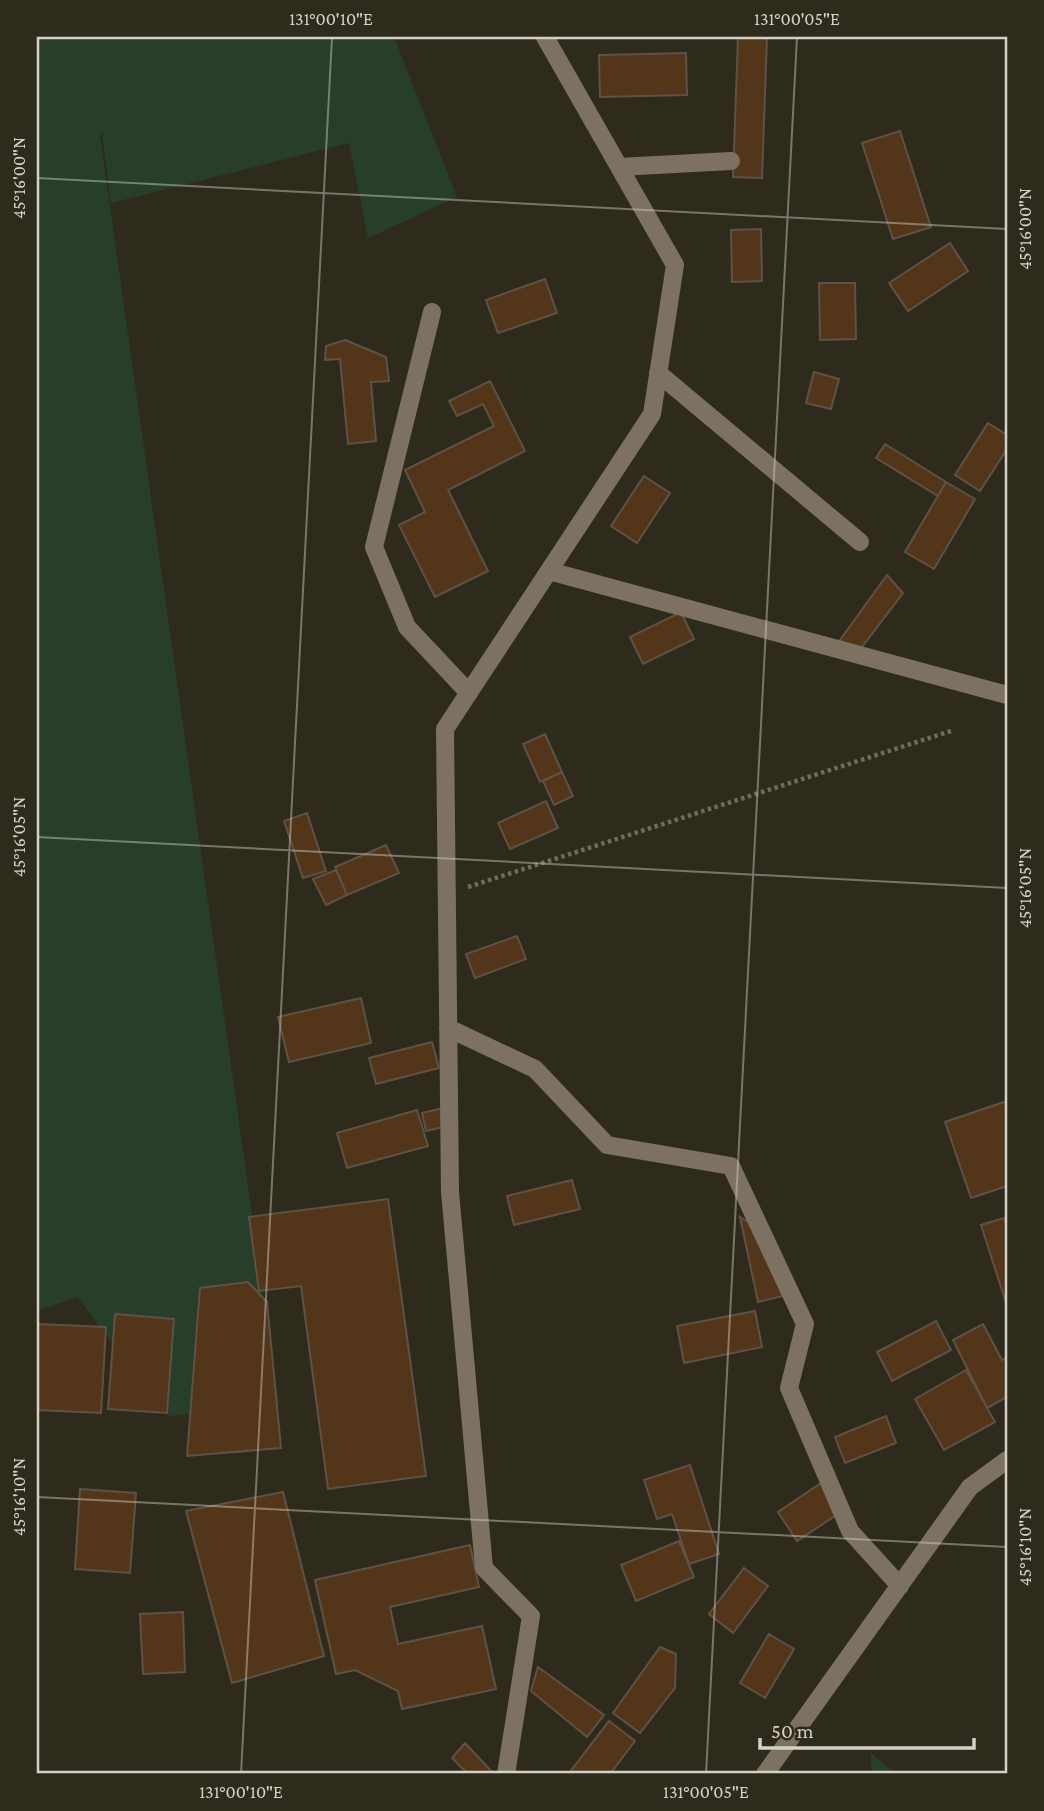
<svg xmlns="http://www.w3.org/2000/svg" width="1044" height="1811" viewBox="0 0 1044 1811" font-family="'Crimson Pro',serif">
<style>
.green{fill:#273e2a}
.building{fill:#53361a;stroke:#5f5145;stroke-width:2}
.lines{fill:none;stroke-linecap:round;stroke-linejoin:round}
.path{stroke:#6f6c5e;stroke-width:4.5;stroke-dasharray:3.5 3.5;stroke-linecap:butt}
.minor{stroke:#7d7162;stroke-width:18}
.ticks{fill:none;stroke:#d4d2c8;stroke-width:2;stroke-opacity:0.45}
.neatline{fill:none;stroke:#d4d2c8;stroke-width:2.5}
.ticks-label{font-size:18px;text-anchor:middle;fill:#d4d2c8}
</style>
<rect width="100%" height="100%" fill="#2f2b1c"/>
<path class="green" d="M37,37H394L457,197L368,238L349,143L111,203L102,132L100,136L279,1406L169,1416L77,1297L37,1311Z
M871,1753L896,1774H871Z"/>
<path class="building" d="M738,37H767L762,178L733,177Z
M686,53L687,95L600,97L599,55Z
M900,131L931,227L893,239L862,143Z
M761,229L762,281L732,282L731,230Z
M950,243L968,271L908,311L889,283Z
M545,279L557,313L498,333L486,300Z
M819,283H855L856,339L820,340Z
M345,340L386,357L389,381L371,382L376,441L348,444L340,359L325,360L326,346Z
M814,372L839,379L831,409L806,403Z
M490,381L525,451L448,490L488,571L435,597L399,525L425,512L405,470L494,426L483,404L457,416L449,401Z
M988,423L1007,435V449L980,491L955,475Z
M885,444L946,482L938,496L876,458Z
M644,476L670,493L637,543L611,526Z
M946,482L975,499L934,569L905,552Z
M887,575L903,593L859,651L840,640Z
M681,612L694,639L643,664L630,637Z
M545,734L562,772L540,782L523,744Z
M562,772L573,796L554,805L543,781Z
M546,801L558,828L510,849L498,823Z
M307,813L326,871L303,878L284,821Z
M386,845L399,873L347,895L335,867Z
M336,870L347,895L326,905L313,879Z
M517,936L526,959L475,978L466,954Z
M361,998L371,1043L289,1062L278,1017Z
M432,1042L439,1068L376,1084L369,1058Z
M1007,1101V1186L971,1198L945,1122Z
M452,1106L456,1124L426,1131L422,1113Z
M417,1110L428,1146L347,1168L337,1133Z
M572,1180L580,1209L514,1225L507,1196Z
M388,1199L426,1476L328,1489L301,1286L259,1291L249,1217Z
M740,1217L773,1237L791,1294L758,1302Z
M1004,1218L1007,1228V1306L981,1225Z
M248,1282L267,1302L281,1448L187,1456L200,1288Z
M755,1311L762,1347L684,1363L677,1326Z
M115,1314L174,1319L167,1413L108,1409Z
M936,1321L951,1350L892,1381L877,1352Z
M37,1324L106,1327L101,1413L37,1410Z
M983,1324L1002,1360L1007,1357V1397L987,1408L953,1340Z
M966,1370L995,1422L944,1450L915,1399Z
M886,1416L896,1443L845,1463L835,1437Z
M690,1465L719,1554L689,1564L672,1514L657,1519L644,1480Z
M824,1481L844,1510L797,1541L778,1512Z
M80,1489L136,1493L130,1573L75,1569Z
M283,1492L324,1656L232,1683L186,1511Z
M679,1541L694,1577L636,1601L621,1565Z
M470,1545L479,1587L390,1607L398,1644L482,1626L496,1689L402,1709L398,1691L355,1670L336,1674L315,1580Z
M744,1568L768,1586L733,1633L709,1614Z
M183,1612L185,1672L143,1674L140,1614Z
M769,1634L794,1649L765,1698L740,1683Z
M660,1647L676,1654L675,1688L640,1733L613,1713Z
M538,1667L604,1715L587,1737L531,1691Z
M609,1721L635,1741L610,1774H573L570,1772Z
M465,1743L494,1774H468L452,1758Z"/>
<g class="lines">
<path class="path" d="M468,887L954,730"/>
<path class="minor" d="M619,167L731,161
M432,312L374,547L407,627L469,693
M658,373L860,542
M549,571L1007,695
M448,1028L535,1069L607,1145L731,1166L805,1324L789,1388L850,1531L900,1586
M506,1774L531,1616L484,1568L450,1192L445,729L652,414L675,265L545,37
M765,1774L970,1487L1007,1460"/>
</g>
<path class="ticks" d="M37,178L1007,229M37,837L1007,888M37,1497L1007,1547M241,1774L332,37M706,1774L797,37"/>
<rect width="1044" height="1811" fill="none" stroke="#2f2b1c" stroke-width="77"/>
<path d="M760 1738v10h214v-10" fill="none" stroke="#d4d2c8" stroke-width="3.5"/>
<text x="771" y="1738" font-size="21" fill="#d4d2c8" stroke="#2f2b1c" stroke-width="5" paint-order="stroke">50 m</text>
<rect x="38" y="38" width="968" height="1734" class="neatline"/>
<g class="ticks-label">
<text x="331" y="25">131°00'10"E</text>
<text x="797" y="25">131°00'05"E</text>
<text transform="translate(19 178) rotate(-90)" y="6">45°16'00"N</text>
<text transform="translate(1025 229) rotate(-90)" y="6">45°16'00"N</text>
<text transform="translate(19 837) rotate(-90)" y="6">45°16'05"N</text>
<text transform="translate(1025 888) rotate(-90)" y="6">45°16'05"N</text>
<text transform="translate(19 1497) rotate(-90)" y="6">45°16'10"N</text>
<text transform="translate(1025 1547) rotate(-90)" y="6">45°16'10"N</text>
<text x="241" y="1798">131°00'10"E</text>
<text x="706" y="1798">131°00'05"E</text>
</g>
</svg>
